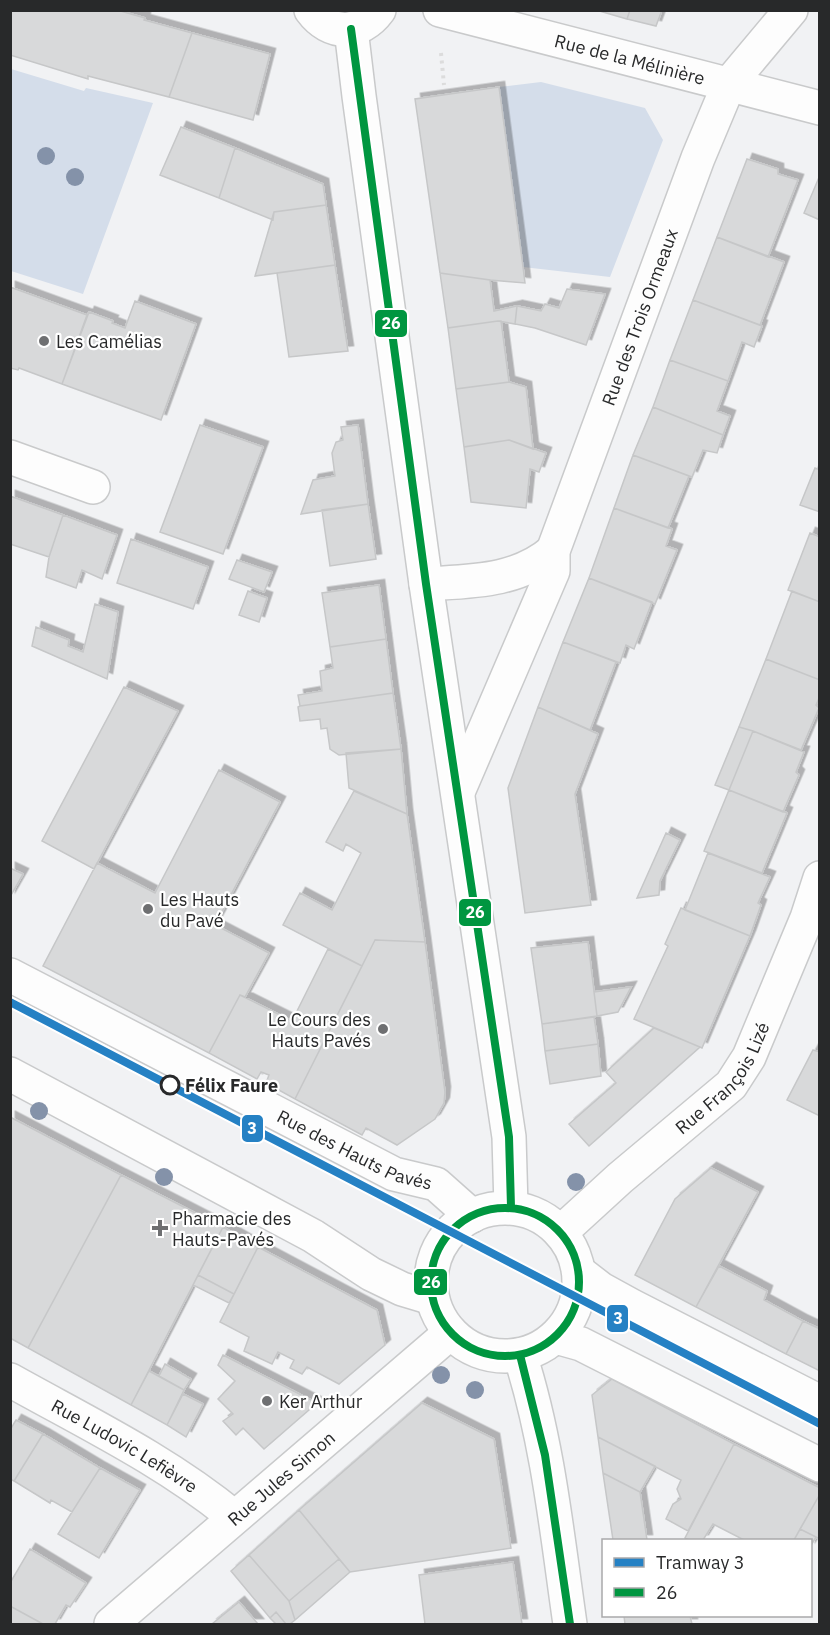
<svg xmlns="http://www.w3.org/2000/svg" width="830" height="1635" viewBox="0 0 830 1635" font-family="'IBM Plex Sans',sans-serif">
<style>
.green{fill:#d4ddea}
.building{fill:#d8d9da;stroke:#c6c7c8;stroke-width:1.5;filter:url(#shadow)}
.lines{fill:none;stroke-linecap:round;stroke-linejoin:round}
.minor-casing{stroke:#c9cacb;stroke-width:36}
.tertiary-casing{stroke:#c9cacb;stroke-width:36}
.path{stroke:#dcdcdc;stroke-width:4;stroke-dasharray:3 4.5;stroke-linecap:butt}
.minor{stroke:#fdfdfd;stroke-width:33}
.tertiary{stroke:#fdfdfd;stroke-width:33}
.bus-1-casing{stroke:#fff;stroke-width:12}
.bus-1{stroke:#009640;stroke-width:8}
.tram-1-casing{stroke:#fff;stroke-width:12}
.tram-1{stroke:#2581c4;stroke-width:8}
.tree{fill:#8492a9}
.poi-dot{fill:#6e6f71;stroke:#fff;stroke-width:2}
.stop-dot{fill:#fff;stroke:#28292a;stroke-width:3}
.labels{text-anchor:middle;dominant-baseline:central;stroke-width:4.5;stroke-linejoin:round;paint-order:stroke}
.street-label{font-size:18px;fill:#28292a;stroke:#fff}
.poi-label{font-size:18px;fill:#28292a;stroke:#fff;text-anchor:start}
.stop-label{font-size:18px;font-weight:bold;fill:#28292a;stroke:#fff;text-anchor:start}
.line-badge{stroke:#fff;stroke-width:2}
.badge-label{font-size:16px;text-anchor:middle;font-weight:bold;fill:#fff}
</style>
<defs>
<filter id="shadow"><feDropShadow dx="5.5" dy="-5.5" stdDeviation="0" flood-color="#0004"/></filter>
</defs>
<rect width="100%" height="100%" fill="#f1f2f4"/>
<path class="green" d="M11,69L84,91L86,88L153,103L83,294L11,271Z
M541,82L645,108L663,140L610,277L523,267L499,87Z"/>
<path class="building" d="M10,10H117L145,18L144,20L192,33L169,97L88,76V79L10,55Z
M596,10H630L627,19Z
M630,10H662L656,26L627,19Z
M192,33L270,54L253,120L169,97Z
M499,87L523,267L525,283L490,280L440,273L415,99Z
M181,127L235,148L219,198L160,175Z
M235,148L323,184L326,205L274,212L273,220L219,198Z
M747,159L778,169V174L798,180L768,257L717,237Z
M820,175V220L804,213Z
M326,205L335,265L255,276L274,212Z
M717,237L784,262L760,325L693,300Z
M335,265L348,351L289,357L277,273Z
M440,273L490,280L494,311L517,306L515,324L498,321L448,328Z
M10,287L87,315L62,384L19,368L18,370L10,368Z
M567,289L605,294L586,345L535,328L515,324L517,306L541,311L545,304L559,308Z
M693,300L762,326L754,347L742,342L728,381L670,360Z
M135,301L196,324L161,420L62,384L89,312L113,321L112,323L125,328Z
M498,321H501L509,382L456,389L448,328Z
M670,360L728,381L717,411L730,416L723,435L653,407Z
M509,382L526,387L533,449L509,440L464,447L456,389Z
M653,407L723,435L717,453L703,450L692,477L633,455Z
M200,425L263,447L223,554L160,532Z
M358,425L368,504L301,514L313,480L335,476L332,453L336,442L343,440L341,427Z
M509,440L546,453L539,472L530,469L526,508L471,502L464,447Z
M633,455L689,476L668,528L614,508Z
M815,468L820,470V512L800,505Z
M10,496L63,515L49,557L10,544Z
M368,504L376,559L330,566L322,510Z
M614,508L672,529L666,546L677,550L655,604L589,578Z
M63,515L117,535L102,579L82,570L76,588L46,577L49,557Z
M810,533L820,537V602L788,590Z
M131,539L208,567L193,609L117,583Z
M237,560L272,572L264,592L229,579Z
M589,578L652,602L634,649L626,645L620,663L563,642Z
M379,585L386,639L330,647L322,593Z
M248,591L267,598L259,622L239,615Z
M792,591L820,602V680L766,659Z
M95,604L118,612L107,679L32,646L36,627L69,640L68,646L83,652Z
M386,639L393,693L300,706L298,695L322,691L320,671L333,668L330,647Z
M563,642L616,662L590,730L538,707Z
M766,659L820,680V696L816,705L819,708L801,750L753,731L739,727Z
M124,687L178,711L94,869L42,841Z
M393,693L401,749L339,755L330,749L327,728L321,729L320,719L300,721L298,707L300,706Z
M538,707L598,734L575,794L591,905L525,913L508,788Z
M739,727L753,731L729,790L715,785Z
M753,731L804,752L796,772L799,775L783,812L729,790Z
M401,749L407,814L349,788L346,753Z
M219,770L280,802L215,925L269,953L245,997L240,995L209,1053L43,966L97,863L155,893Z
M729,790L787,813L762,873L704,851Z
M354,791L407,814L425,942L375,940L362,966L283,925L300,893L332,910L361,853L346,844L343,851L326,842Z
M666,833L680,840L660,881L659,895L637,898Z
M708,853L770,877L758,903L761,905L750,936L685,910Z
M10,868L23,874L10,897Z
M681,908L750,936L702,1048L634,1019L668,946L665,944Z
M375,940L425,942L445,1092L444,1103L435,1119L397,1145L366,1128L362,1135L295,1099Z
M588,942L597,1016L542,1024L531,948Z
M328,949L362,966L295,1099L266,1083L269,1075L261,1072L257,1079L209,1053L240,995L292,1021Z
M631,987L618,1012L597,1016L594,992Z
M594,1017L598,1044L545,1051L542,1024Z
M654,1028L700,1047L589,1146L569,1124L616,1083L606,1072Z
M598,1044L601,1076L550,1084L545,1051Z
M813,1050L820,1052V1116L787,1100Z
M10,1117L121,1175L28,1348L10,1338Z
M711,1168L758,1192L696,1307L635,1275L675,1199Z
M121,1175L223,1227L131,1405L28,1348Z
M223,1227L258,1247L234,1294L198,1275Z
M258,1247L377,1310L385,1345L339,1384L307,1367L302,1374L290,1368L294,1360L278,1352L272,1364L244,1351L249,1337L220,1322Z
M719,1266L767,1291L764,1300L803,1321L786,1354L696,1307Z
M198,1275L234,1294L229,1303L193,1285Z
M803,1321L820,1329V1371L786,1354Z
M223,1355L317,1403L264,1449L243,1428L236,1435L223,1421L233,1414L218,1399L235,1381L218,1365Z
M165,1364L191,1379L184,1390L159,1376Z
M149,1371L184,1390L167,1425L131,1405Z
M612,1379L734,1444L688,1531L666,1519L673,1504L681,1499L677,1489L681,1480L598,1437L592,1395Z
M183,1394L203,1404L186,1437L167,1425Z
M422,1403L494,1439L511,1548L350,1572L299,1510Z
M16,1420L43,1434L14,1481L10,1479V1430Z
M43,1434L100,1468L72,1512L51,1500L50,1503L14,1481Z
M598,1437L655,1466L640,1492L603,1473Z
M734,1444L820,1488V1494L794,1540H744L713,1524L703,1540H689L685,1538Z
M100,1468L140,1490L99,1558L58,1534Z
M603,1473L640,1492L647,1540H613Z
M820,1494V1539L800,1529Z
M299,1510L339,1559L289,1601L249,1555Z
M800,1529L816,1537L810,1547V1540H794Z
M30,1549L86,1583L70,1607L66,1605L55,1624H43L10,1606V1583Z
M249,1555L289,1601L295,1620L290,1624H286L276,1612L270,1618L231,1571Z
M339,1559L350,1572L295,1620L289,1601Z
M513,1562L522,1624H425L419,1575Z
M239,1602L258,1624H212Z
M10,1606L43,1624H10Z
M276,1612L286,1624H276L270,1618Z
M624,1616H690L692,1624H625Z"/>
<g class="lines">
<g class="minor-casing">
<g id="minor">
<path d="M311,10C330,36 360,36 379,10"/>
<path id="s1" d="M440,10L820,108"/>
<path d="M351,29L359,96L426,584L509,1137L511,1207"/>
<path d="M10,457L93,487"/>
<path d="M426,584C471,581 517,582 553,551"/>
<path id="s2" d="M458,792L553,571V551L698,158L729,84L791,10"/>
<path id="s3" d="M561,1232L620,1178L731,1085L749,1057L807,918L820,878"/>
<path id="s4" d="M10,1380C87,1423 166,1461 234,1517"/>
<path id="s5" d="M111,1624L450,1333"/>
</g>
</g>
<g class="tertiary-casing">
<g id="tertiary">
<path id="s6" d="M10,975L394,1174L436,1184L472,1216"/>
<path d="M10,1074L313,1236L371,1274L402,1289L432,1298"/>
<circle cx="505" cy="1282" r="74"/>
<path d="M579,1272L601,1289L632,1306L820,1402"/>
<path d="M556,1337L581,1344L820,1465"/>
<path d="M520,1355C548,1442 557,1534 570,1624"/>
</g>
</g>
<path class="path" d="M441,53L444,85"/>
<use href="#minor" class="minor"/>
<use href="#tertiary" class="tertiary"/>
<g class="bus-1-casing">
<path id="bus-1" d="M351,29L426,584L509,1137L511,1207
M431 1282a74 74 0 1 1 148 0a74 74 0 1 1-148 0Z
M520,1355L545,1455L570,1624"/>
</g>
<use href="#bus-1" class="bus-1"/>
<g class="tram-1-casing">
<path id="tram-1" d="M10,1002L820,1424"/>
</g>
<use href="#tram-1" class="tram-1"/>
</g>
<g class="tree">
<circle cx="46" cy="156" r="9"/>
<circle cx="75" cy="177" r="9"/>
<circle cx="39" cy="1111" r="9"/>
<circle cx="164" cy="1177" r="9"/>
<circle cx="576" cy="1182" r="9"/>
<circle cx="441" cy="1375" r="9"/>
<circle cx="475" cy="1390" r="9"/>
</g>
<g class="poi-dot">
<circle cx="44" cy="341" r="6"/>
<circle cx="148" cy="909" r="6"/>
<circle cx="383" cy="1029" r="6"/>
<path d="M157 1219h6v6h6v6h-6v6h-6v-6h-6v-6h6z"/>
<circle cx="267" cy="1401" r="6"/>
</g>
<circle class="stop-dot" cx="170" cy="1085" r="9"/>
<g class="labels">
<g class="street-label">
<text stroke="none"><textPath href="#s1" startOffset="196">Rue de la Mélinière</textPath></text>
<text stroke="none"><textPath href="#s2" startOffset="510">Rue des Trois Ormeaux</textPath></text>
<text stroke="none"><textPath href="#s3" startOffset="225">Rue François Lizé</textPath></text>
<text stroke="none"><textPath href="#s6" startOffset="387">Rue des Hauts Pavés</textPath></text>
<text stroke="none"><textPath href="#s4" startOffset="132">Rue Ludovic Lefièvre</textPath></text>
<text stroke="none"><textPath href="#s5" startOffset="224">Rue Jules Simon</textPath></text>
</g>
<g class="poi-label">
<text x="56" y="341">Les Camélias</text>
<text x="160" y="899">Les Hauts<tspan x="160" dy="21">du Pavé</tspan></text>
<text x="371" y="1019" text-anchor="end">Le Cours des<tspan x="371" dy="21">Hauts Pavés</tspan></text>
<text x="172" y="1218">Pharmacie des<tspan x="172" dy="21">Hauts-Pavés</tspan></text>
<text x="279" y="1401">Ker Arthur</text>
</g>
<g class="stop-label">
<text x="185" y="1085">Félix Faure</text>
</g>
</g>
<g class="line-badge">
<rect x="374" y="309" width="34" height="29" rx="6" fill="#009640"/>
<rect x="458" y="898" width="34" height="29" rx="6" fill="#009640"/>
<rect x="241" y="1114" width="23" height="29" rx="6" fill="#2581c4"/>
<rect x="413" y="1268" width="35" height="28" rx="6" fill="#009640"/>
<rect x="606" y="1304" width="23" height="29" rx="6" fill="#2581c4"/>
</g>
<g class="badge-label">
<text x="391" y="329">26</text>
<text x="475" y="918">26</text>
<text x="252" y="1134">3</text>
<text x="431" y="1288">26</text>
<text x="618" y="1324">3</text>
</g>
<rect width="830" height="1635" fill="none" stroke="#28292a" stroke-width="24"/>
<rect x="602" y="1539" width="210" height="78" fill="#ffffff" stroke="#a9a9aa" stroke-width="1.5"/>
<rect x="614" y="1558" width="30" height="9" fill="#2581c4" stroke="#a9a9aa" stroke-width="1.5"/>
<text x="656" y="1569" font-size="18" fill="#28292a">Tramway 3</text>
<rect x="614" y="1588" width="30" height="9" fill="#009640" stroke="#a9a9aa" stroke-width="1.5"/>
<text x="656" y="1599" font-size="18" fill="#28292a">26</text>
</svg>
